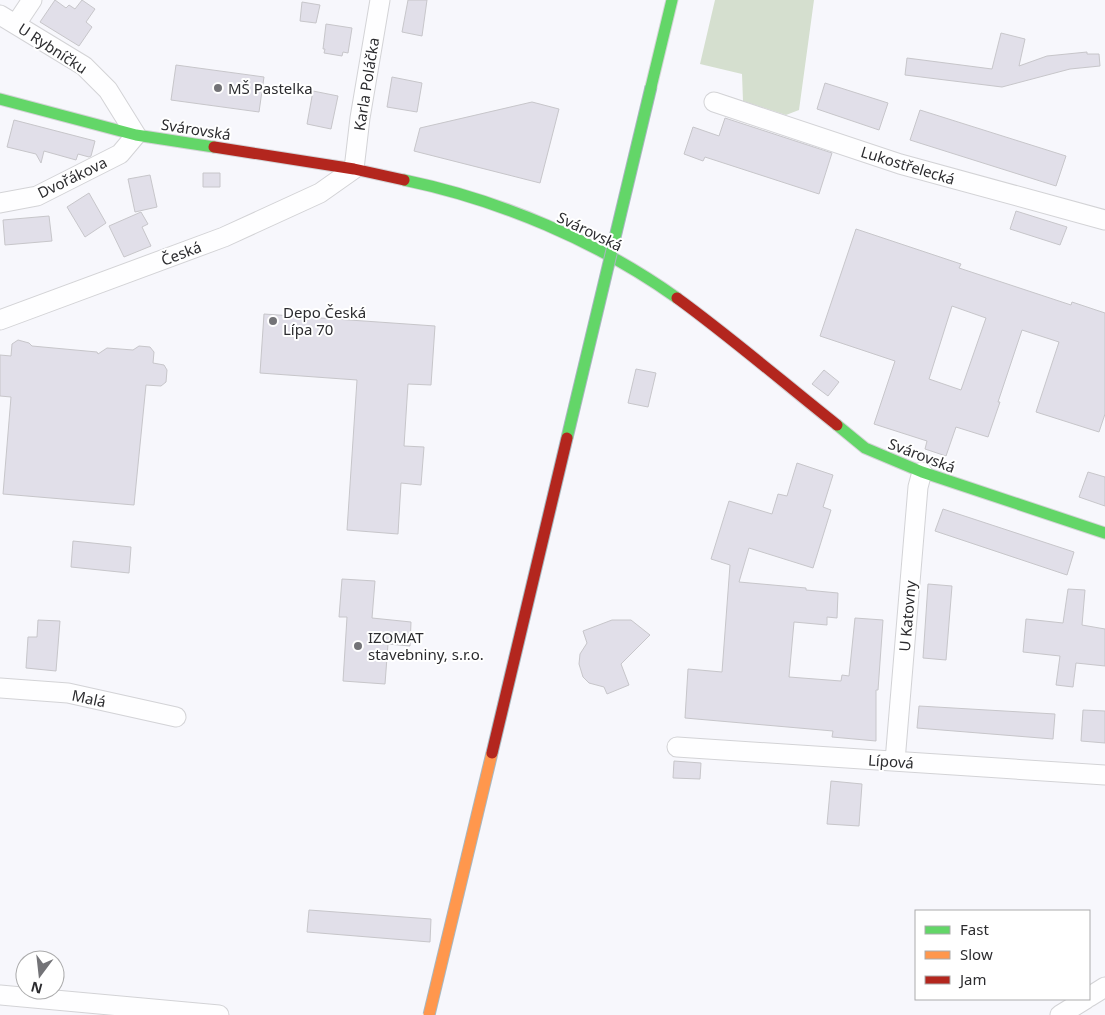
<svg xmlns="http://www.w3.org/2000/svg" width="1105" height="1015" viewBox="0 0 1105 1015" font-family="'Noto Sans',sans-serif">
<style>
.green{fill:#d5dfcf}
.building{fill:#e1dfe9;stroke:#c7c6ca;fill-rule:evenodd}
.lines{fill:none;stroke-linecap:round;stroke-linejoin:round}
.street-casing{stroke:#d3d3d6;stroke-width:21}
.fast-casing{stroke:#d3d3d6;stroke-width:13}
.jam-casing{stroke:#d3d3d6;stroke-width:13}
.street{stroke:#fefeff;stroke-width:19}
.fast{stroke:#63d668;stroke-width:11}
.jam{stroke:#b3261e;stroke-width:11}
.fast-bridge-casing{stroke:#a8b7bf;stroke-width:13;stroke-linecap:butt}
.slow-bridge-casing{stroke:#a8b7bf;stroke-width:13;stroke-linecap:butt}
.jam-bridge-casing{stroke:#a8b7bf;stroke-width:13;stroke-linecap:butt}
.fast-bridge{stroke:#63d668;stroke-width:11}
.slow-bridge{stroke:#ff974d;stroke-width:11}
.jam-bridge{stroke:#b3261e;stroke-width:11}
.poi-dot{fill:#737377;stroke:#fff;stroke-width:2}
.labels{text-anchor:middle;dominant-baseline:central;stroke-width:4;stroke-linejoin:round;paint-order:stroke}
.street-label{font-size:15px;fill:#2c2c2f;stroke:#fff}
.poi-label{font-size:15px;fill:#2c2c2f;stroke:#fff;text-anchor:start}
</style>
<rect width="100%" height="100%" fill="#f7f7fc"/>
<path class="green" d="M715,0H814L799,110L786,115L743,101L742,74L700,64Z"/>
<path class="building" d="M55,0L66,8L69,5L75,9L82,0L95,9L86,22L92,27L79,46L40,22Z
M408,0H427L422,36L402,32Z
M302,2L320,5L316,23L300,21Z
M326,24L352,28L348,53L343,52L342,56L324,53L325,49H323Z
M1001,33L1025,39L1019,66L1047,56L1087,52V54H1099L1100,66L1070,69L1002,87L905,75L907,58L992,69Z
M176,65L264,77L259,112L171,100Z
M392,77L422,83L417,112L387,107Z
M825,83L888,103L879,130L817,109Z
M313,91L338,96L331,129L307,124Z
M532,102L559,109L540,183L414,151L420,128Z
M920,110L1066,156L1056,186L910,140Z
M725,118L832,153L819,194L705,157L703,161L684,154L693,127L719,136Z
M14,120L95,141L91,156L89,157L78,154L76,160L44,151L41,163L36,154L7,147Z
M203,173H220V187H203Z
M150,175L157,207L135,212L128,179Z
M89,193L106,223L85,237L67,207Z
M1016,211L1067,227L1060,245L1010,229Z
M141,212L148,224L142,227L151,246L124,257L109,226Z
M49,216L52,241L5,245L3,220Z
M856,229L961,264L959,268L1071,305L1072,302L1105,313V414L1099,432L1036,412L1059,342L1022,330L998,402H1000L988,437L956,427L946,456L925,449L927,441L874,424L895,361L820,336ZM952,306L986,318L961,390L929,379Z
M264,314L435,326L431,385L408,384L404,446L424,447L421,485L401,483L398,534L347,530L357,380L260,373Z
M18,340L29,343L32,346L97,352L98,354L107,348L133,350L139,346L150,347L154,352L153,363L164,365L167,370L166,382L161,386L146,385L134,505L3,494L11,397L0,396V355L11,356L12,344Z
M636,369L656,373L648,407L628,403Z
M824,370L839,382L828,396L812,384Z
M797,463L833,475L823,507L831,510L813,568L749,548L739,582L806,588V590L838,593L837,618L827,617V625L794,622L789,677L841,681L842,675L849,676L855,618L883,620L878,690H876V741L832,737L833,731L685,718L688,669L722,672L730,565L711,559L729,501L772,514L778,494L787,496Z
M1088,472L1105,477V506L1079,497Z
M943,509L1074,552L1067,575L935,531Z
M73,541L131,547L129,573L71,567Z
M342,579L375,581L372,618L411,622L410,646L388,644L385,684L343,681L347,617H339Z
M928,584L952,586L946,660L923,658Z
M1068,589L1085,590L1082,625L1105,629V666L1076,663L1073,687L1056,685L1060,656L1023,652L1026,619L1063,623Z
M38,620L60,621L56,671L26,668L28,637H37Z
M612,620H631L650,635L621,664L629,685L607,694L604,687L589,683L583,677L579,664L580,654L587,643L583,631Z
M919,706L1055,714L1053,739L917,728Z
M1083,710L1105,711V743L1081,741Z
M674,761L701,763L700,779L673,778Z
M831,781L862,784L859,826L827,824Z
M309,910L431,919L430,942L307,932Z"/>
<g class="lines">
<g class="street-casing">
<path id="street" d="M0,15L84,66L108,90L136,135L120,154L37,196L0,203
M16,24L32,0
M714,102L900,164L1105,220
M0,320L224,237L320,193L354,169L360,118L380,0
M0,688L68,693L176,717
M677,747L1105,775
M895,761L918,487L922,472
M0,995L219,1015
M1089,997L1105,987
M1060,1015L1086,999"/>
</g>
<g class="fast-casing">
<path id="fast" d="M651,87L672,0
M0,99L136,135L214,147
M404,180C500,200 597,241 677,298
M837,425L865,448L922,472L1105,533"/>
</g>
<g class="jam-casing">
<path id="jam" d="M214,147L354,169L404,180
M677,298C732,338 784,383 837,425"/>
</g>
<use href="#street" class="street"/>
<use href="#fast" class="fast"/>
<use href="#jam" class="jam"/>
<g class="fast-bridge-casing">
<path id="fast-bridge" d="M567,438L651,87"/>
</g>
<g class="slow-bridge-casing">
<path id="slow-bridge" d="M429,1015L492,753"/>
</g>
<g class="jam-bridge-casing">
<path id="jam-bridge" d="M492,753L567,438"/>
</g>
<use href="#fast-bridge" class="fast-bridge"/>
<use href="#slow-bridge" class="slow-bridge"/>
<use href="#jam-bridge" class="jam-bridge"/>
</g>
<g class="poi-dot">
<circle cx="218" cy="88" r="5"/>
<circle cx="273" cy="321" r="5"/>
<circle cx="358" cy="646" r="5"/>
</g>
<g class="labels">
<g class="street-label">
<text transform="translate(53 48) rotate(33)">U Rybníčku</text>
<text transform="translate(366 84) rotate(-81)">Karla Poláčka</text>
<text transform="translate(196 129) rotate(9)">Svárovská</text>
<text transform="translate(908 165) rotate(17)">Lukostřelecká</text>
<text transform="translate(72 177) rotate(-26)">Dvořákova</text>
<text transform="translate(590 231) rotate(26)">Svárovská</text>
<text transform="translate(181 253) rotate(-21)">Česká</text>
<text transform="translate(922 455) rotate(21)">Svárovská</text>
<text transform="translate(907 616) rotate(-85)">U Katovny</text>
<text transform="translate(89 698) rotate(12)">Malá</text>
<text transform="translate(891 761) rotate(4)">Lípová</text>
</g>
<g class="poi-label">
<text x="228" y="88">MŠ Pastelka</text>
<text x="283" y="312">Depo Česká<tspan x="283" dy="17">Lípa 70</tspan></text>
<text x="368" y="637">IZOMAT<tspan x="368" dy="17">stavebniny, s.r.o.</tspan></text>
</g>
</g>
<rect x="915" y="910" width="175" height="90" fill="#ffffff" stroke="#ababac"/>
<rect x="925" y="926" width="25" height="8" fill="#63d668" stroke="#ababac"/>
<text x="960" y="935" font-size="15" fill="#2c2c2f">Fast</text>
<rect x="925" y="951" width="25" height="8" fill="#ff974d" stroke="#ababac"/>
<text x="960" y="960" font-size="15" fill="#2c2c2f">Slow</text>
<rect x="925" y="976" width="25" height="8" fill="#b3261e" stroke="#ababac"/>
<text x="960" y="985" font-size="15" fill="#2c2c2f">Jam</text>
<g transform="translate(40 975) rotate(195)"><circle r="24" fill="#ffffff" stroke="#ababac"/>
<path d="M0-4L9 19L0 12L-9 19Z" fill="#737377"/>
<text y="-8" font-size="14" font-weight="bold" text-anchor="middle" fill="#2c2c2f">N</text>
</g>
</svg>
